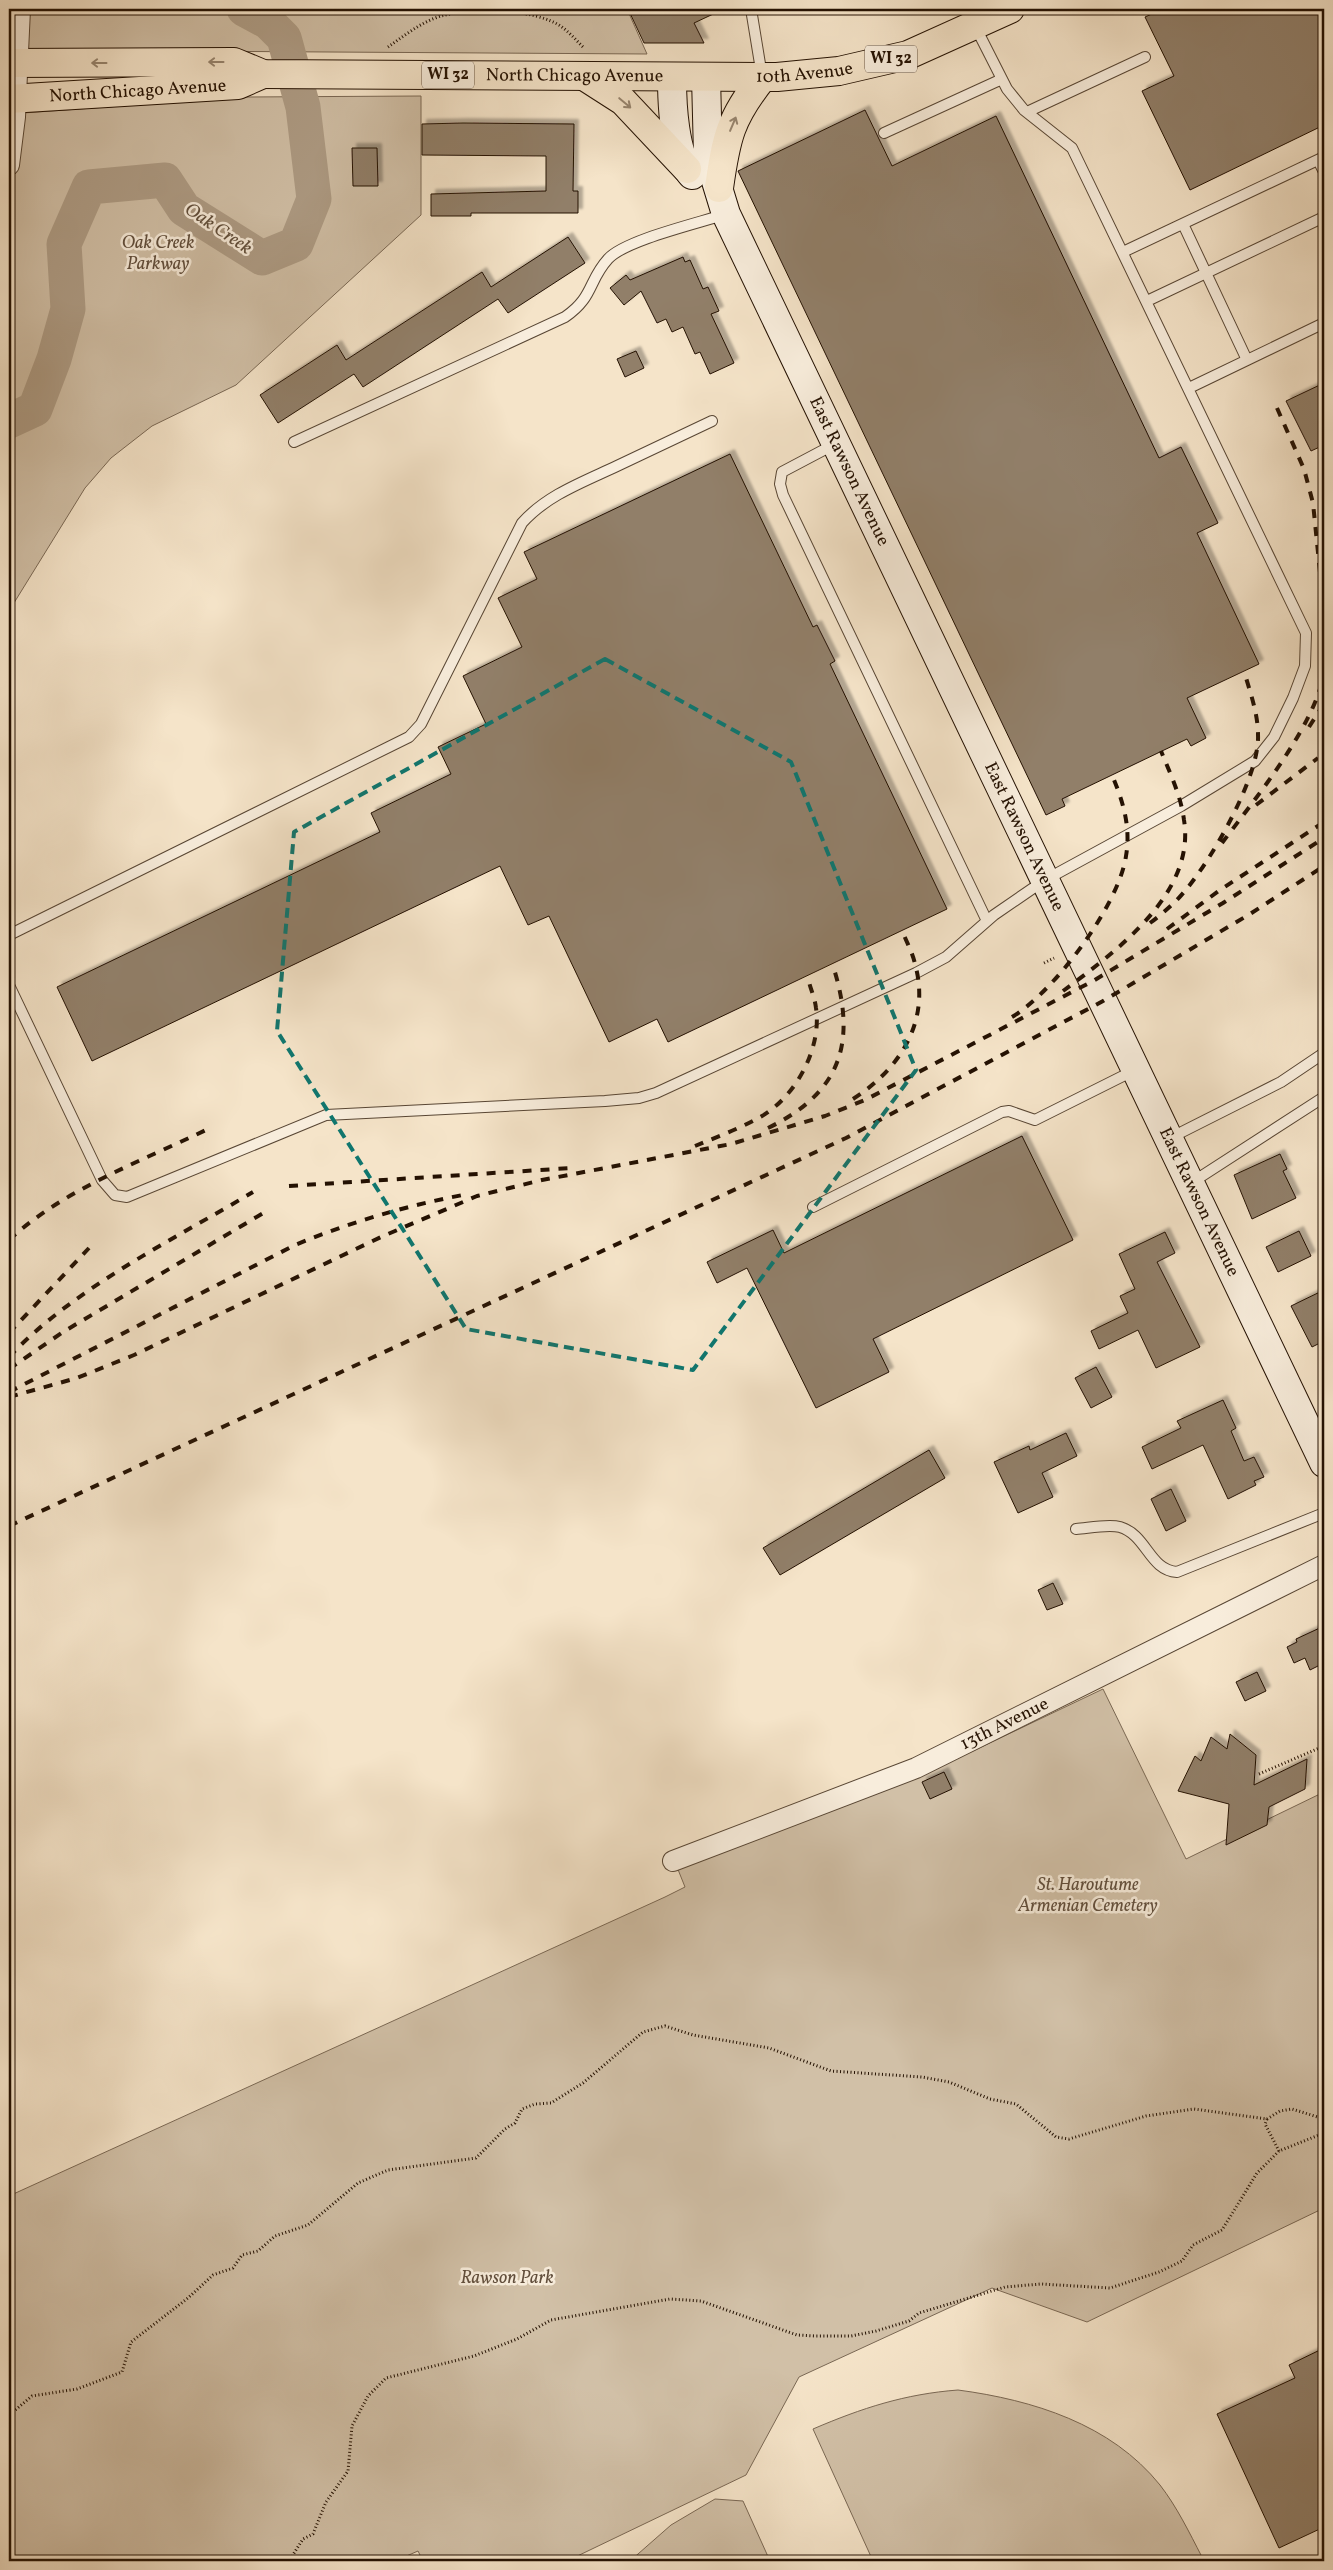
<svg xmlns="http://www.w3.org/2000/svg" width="1333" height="2570" viewBox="0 0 1333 2570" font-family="Vollkorn,serif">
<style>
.green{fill:#d1c0a7;stroke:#7a6854}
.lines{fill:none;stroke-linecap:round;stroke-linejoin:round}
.river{stroke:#ae9c85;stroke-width:35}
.building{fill:#917f69;stroke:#241102;filter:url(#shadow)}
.lane-casing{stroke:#584634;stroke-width:12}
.street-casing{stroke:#584634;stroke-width:22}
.secondary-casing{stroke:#241102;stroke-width:30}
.primary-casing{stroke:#241102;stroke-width:30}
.path{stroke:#241102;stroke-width:3;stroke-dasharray:1 2.5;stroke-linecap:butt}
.lane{stroke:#f8eddc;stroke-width:10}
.street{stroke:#f8eddc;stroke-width:20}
.secondary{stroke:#f8eddc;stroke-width:28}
.primary{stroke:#f5e4c9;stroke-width:28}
.rail{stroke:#241102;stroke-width:4;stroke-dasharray:9 9;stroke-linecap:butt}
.oneway{stroke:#97856f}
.marked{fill:none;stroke:#0f766e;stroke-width:4;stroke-dasharray:10 6;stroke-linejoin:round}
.labels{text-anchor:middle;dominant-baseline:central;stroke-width:5;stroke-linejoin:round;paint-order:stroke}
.shield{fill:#f8eddc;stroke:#645343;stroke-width:1}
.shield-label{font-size:16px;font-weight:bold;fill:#241102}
.street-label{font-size:18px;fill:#241102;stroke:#f8eddc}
.park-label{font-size:18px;font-style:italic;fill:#614e3c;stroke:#f8eddc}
.water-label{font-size:19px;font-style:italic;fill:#62503d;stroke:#f8eddc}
</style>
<defs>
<filter id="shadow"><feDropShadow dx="4.5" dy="-4.5" stdDeviation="1" flood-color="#0004"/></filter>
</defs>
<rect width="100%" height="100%" fill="#f5e4c9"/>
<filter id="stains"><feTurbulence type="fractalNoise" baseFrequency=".004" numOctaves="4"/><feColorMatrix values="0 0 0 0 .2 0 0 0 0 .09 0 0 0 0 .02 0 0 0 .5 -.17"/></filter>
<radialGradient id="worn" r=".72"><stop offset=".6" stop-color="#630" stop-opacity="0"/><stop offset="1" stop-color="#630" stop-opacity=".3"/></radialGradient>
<path class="green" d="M9,9H627L647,54L9,50Z
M421,96V215L236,385L152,426L111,458L85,488L9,611V114L247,97Z
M1103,1689L1186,1859L1324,1792V2208L1087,2322L992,2288L799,2377L746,2475L567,2561H423L418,2551L395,2561H9V2196L665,1897L685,1887L677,1867L916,1778Z
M958,2390C1033,2400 1111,2424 1160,2485C1177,2507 1189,2532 1202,2557L1193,2561H873L813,2429C862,2408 905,2394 958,2390Z
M715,2499L743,2501L770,2561H630L671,2525Z"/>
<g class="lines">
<path class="river" d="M9,421L35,409L54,359L68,309L64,244L89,187L165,180L184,209L262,258L296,244L314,199L303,107L284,38L268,22L244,9"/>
</g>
<path class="building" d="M628,9H724L694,23L704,43H644Z
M1163,9H1324V125L1190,190L1142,91L1174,76L1145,17Z
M865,110L892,166L996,116L1159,458L1181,447L1218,523L1197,533L1259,664L1187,698L1206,738L1191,746L1187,739L1062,799L1065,806L1046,815L738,171Z
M463,123L574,124L573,191H578V213H471V216H431V194L546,191V156L422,155V124Z
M352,148H377L378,186H353Z
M568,237L585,263L508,313L498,299L363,387L354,374L278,423L260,395L337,345L346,360L482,272L491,287Z
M683,257L685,262L690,260L703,289L708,287L719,311L711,314L734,363L710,374L700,352L695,354L683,327L672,332L666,319L657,323L641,291L624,305L610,288L626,275L630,280Z
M636,351L644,368L625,377L617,359Z
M1324,383V445L1311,451L1286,401Z
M730,454L813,627L817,625L835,661L830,664L947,909L668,1042L657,1019L609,1042L549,916L528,925L500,866L92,1061L57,987L380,832L371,813L451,774L438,747L486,724L463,676L522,647L498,598L537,579L524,552Z
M1022,1136L1073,1240L873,1339L889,1372L816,1408L747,1268L717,1283L707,1262L773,1230L784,1253Z
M1280,1154L1287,1169L1283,1171L1296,1198L1252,1219L1234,1175Z
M1299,1231L1311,1256L1278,1272L1266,1247Z
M1165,1232L1175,1253L1157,1262L1200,1347L1156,1368L1138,1330L1099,1349L1091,1331L1128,1313L1120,1296L1135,1289L1119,1254Z
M1324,1290V1341L1312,1347L1291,1306Z
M1096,1367L1112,1397L1091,1408L1075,1378Z
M1223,1400L1236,1428L1231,1431L1244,1461L1254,1457L1264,1477L1254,1481L1256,1485L1228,1499L1203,1445L1152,1469L1142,1447L1181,1428L1177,1421Z
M1066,1433L1077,1456L1042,1473L1053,1497L1018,1513L994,1462L1029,1446L1030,1450Z
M929,1450L945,1478L780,1575L763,1548Z
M1171,1489L1186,1521L1166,1531L1151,1499Z
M1053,1583L1063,1604L1047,1610L1038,1590Z
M1324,1626V1663L1310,1670L1305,1658L1294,1663L1287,1647L1297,1642L1296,1639Z
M1257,1672L1266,1691L1245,1701L1236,1682Z
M1230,1734L1256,1755L1254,1785L1307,1759L1305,1789L1269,1807L1267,1825L1226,1845L1229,1804L1178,1791L1195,1756L1201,1761L1211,1737L1227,1749Z
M944,1772L952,1789L930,1799L922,1782Z
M1324,2348V2527L1279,2548L1217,2414L1295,2378L1289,2365Z"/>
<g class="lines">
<g class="lane-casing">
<path id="lane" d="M751,9L762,76
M1027,112L1145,57
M884,133L1002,79
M1318,160L1324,172
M1183,224L1247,360
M1123,252L1324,157
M1147,301L1324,217
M1189,388L1324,323
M294,442L565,317C594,297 588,281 608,259C625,240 699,223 726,214
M835,444L782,472L780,484L783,495L987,921
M9,935L409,737L421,724L522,523C547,495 583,482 617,466C649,451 680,436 712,421
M9,985L102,1180L115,1195L127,1197L326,1115L605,1101L639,1098L656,1093L916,973L946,957L994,915L1045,880L1181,806L1255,761L1274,737L1293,698L1305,666L1306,633L1072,148L1024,110L1007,89L975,26
M1170,1138L1281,1082L1324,1053
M1191,1183L1324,1097
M813,1207L1002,1112L1009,1111L1035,1120L1135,1070
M1076,1529C1089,1528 1108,1524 1120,1527C1147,1535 1149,1570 1177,1572L1324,1513"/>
</g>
<g class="street-casing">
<g id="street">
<path d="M9,165L15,117L20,9"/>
<path id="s1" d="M673,1861L916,1768L1324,1565"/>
</g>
</g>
<g class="secondary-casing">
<g id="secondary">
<path id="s2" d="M706,77L708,155L726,214L1324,1463"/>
<path d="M672,78C672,103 674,155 692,175"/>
</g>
</g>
<g class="primary-casing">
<g id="primary">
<path id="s3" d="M9,63L234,62L263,74L777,77L839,71L908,55L1010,9"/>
<path d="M584,76L623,101L687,169"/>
<path id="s4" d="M9,99L238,85L263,74"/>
<path d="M719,188C726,138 730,118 763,77"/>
</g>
</g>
<path class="path" d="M388,47C404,36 421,22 441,16C472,8 535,8 562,27C570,33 577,41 584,48
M1044,963L1054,958
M1259,1774L1324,1746
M1267,2119L1265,2124L1279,2151
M9,2412L14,2411L32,2396L77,2389L122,2372L131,2342L188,2298L213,2275L233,2268L242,2255L258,2251L275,2236L308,2225L358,2183L388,2170L476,2158L505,2129L515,2123L522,2109L535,2104L551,2103L583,2083L643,2032L665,2026L693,2035L769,2048L831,2071L922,2077L949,2082L990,2099L1016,2104L1056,2137L1069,2139L1146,2116L1194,2109L1267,2119L1280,2111L1292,2109L1324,2119
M284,2561H289L303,2539L313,2534L326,2502L348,2471L352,2426L368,2396L386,2378L474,2356L517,2339L551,2320L670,2299L701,2301L797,2335L816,2336H851L876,2331L909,2321L919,2313L1005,2287L1041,2284L1110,2288L1159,2272L1182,2261L1193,2245L1222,2230L1257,2173L1279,2151L1324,2133"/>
<use href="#lane" class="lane"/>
<use href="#street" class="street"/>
<use href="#secondary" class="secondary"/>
<use href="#primary" class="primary"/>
<path class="rail" d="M1277,408L1304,469L1313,503L1324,612
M1309,727L1324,704
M1256,805L1318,758
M1222,843C1255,799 1315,726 1324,673
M1150,923C1162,914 1174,904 1184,892C1211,861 1260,776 1258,735C1258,713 1250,692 1244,671
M1167,929L1220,890L1324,822
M1063,991C1115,952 1196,894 1184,820C1181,796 1170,773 1161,751
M1012,1017C1054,992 1119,905 1126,856C1131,827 1123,801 1112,775
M853,1099C900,1069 931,1021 915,964C913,954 908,945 904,935
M768,1128C840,1093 857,1044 834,969
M695,1146C717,1137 741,1128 762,1116C796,1096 822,1048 816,1008C815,999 811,990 809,982
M289,1186L572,1168
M9,1240C64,1189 140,1162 208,1129
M9,1333L89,1248
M9,1357C74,1288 171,1241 253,1192
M9,1369L63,1332L265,1212
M9,1392L295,1245C351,1222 408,1205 468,1194
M9,1397L77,1378L134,1355L381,1237L477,1196L542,1180L731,1144L825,1116L865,1100L1093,981L1223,903L1324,838
M9,1526L846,1138L1103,1001L1250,914L1324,866"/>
</g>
<defs><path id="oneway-shaft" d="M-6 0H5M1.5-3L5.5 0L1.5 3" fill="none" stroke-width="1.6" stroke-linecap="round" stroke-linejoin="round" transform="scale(1.25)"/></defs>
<g class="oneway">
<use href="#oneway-shaft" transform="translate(216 62) rotate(180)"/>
<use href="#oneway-shaft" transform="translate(99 63) rotate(180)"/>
<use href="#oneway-shaft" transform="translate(625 103) rotate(40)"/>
<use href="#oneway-shaft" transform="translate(733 124) rotate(-67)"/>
</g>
<path class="marked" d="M605,659L791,762L916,1070L693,1370L466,1329L277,1031L294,832Z"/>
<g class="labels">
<g class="shield">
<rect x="865" y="45.5" width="52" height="27" rx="4"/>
<rect x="422" y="61.5" width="52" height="27" rx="4"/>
</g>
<g class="shield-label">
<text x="891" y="59">WI 32</text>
<text x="448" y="75">WI 32</text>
</g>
<g class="street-label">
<text stroke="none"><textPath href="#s3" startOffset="798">10th Avenue</textPath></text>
<text stroke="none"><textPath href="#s3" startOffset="568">North Chicago Avenue</textPath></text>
<text stroke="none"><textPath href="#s4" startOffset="129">North Chicago Avenue</textPath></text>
<text stroke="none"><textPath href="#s2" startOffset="425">East Rawson Avenue</textPath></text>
<text stroke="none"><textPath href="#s2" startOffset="830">East Rawson Avenue</textPath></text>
<text stroke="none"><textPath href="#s2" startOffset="1235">East Rawson Avenue</textPath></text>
<text stroke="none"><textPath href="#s1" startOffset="359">13th Avenue</textPath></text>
</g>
<g class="park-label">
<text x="158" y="243">Oak Creek<tspan x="158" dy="21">Parkway</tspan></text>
<text x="1088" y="1885">St. Haroutume<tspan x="1088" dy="21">Armenian Cemetery</tspan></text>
<text x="507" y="2278">Rawson Park</text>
</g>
<g class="water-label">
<text transform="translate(218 229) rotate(34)">Oak Creek</text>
</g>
</g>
<rect width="1333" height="2570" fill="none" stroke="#f5e4c9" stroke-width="30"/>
<rect x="10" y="10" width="1313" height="2550" fill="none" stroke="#241102" stroke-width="2.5"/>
<rect x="15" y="15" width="1303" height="2540" fill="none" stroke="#241102"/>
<rect width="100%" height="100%" filter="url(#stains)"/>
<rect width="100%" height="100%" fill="url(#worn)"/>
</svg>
